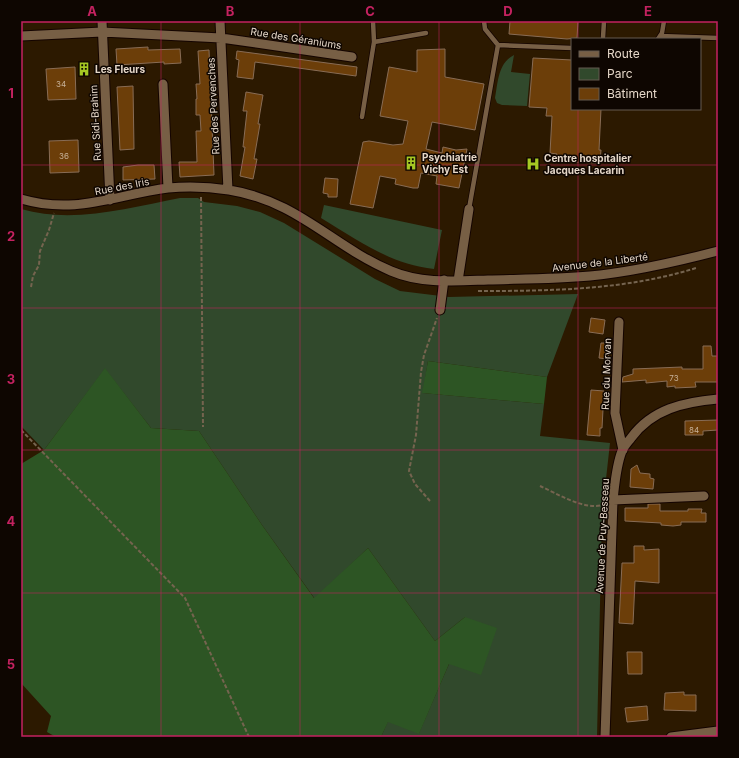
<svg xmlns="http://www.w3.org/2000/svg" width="739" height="758" viewBox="0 0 739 758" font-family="Inter,sans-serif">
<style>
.green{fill:#31492c}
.forest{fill:#2d5524}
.building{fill:#6c3e09;stroke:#886c55}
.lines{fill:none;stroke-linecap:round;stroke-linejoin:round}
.service-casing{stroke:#140400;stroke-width:6}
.minor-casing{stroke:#140400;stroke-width:11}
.path{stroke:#75644f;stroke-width:2;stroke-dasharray:4 2;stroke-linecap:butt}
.service{stroke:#775f45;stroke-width:4.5}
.minor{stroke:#775f45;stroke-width:9}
.grid{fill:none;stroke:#c42260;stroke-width:1;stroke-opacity:0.55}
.labels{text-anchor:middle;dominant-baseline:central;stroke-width:3;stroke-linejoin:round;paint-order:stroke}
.number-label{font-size:8px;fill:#c7b198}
.street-label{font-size:10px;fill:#e5d7c8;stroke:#0e0601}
.poi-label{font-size:10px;font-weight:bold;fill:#e5d7c8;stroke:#0e0601;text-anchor:start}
.neatline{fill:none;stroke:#c42260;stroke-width:1.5}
.grid-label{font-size:13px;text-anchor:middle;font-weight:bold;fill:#c42260}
</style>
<rect width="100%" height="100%" fill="#2c1900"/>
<path class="green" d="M514,55L511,72L530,74L527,106L502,105L497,103L495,98C498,82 498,63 514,55Z
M180,198H198L204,202L237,206L260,212L284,223L375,279L400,291L449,297L578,294L547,377L428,361L423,393L544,404L540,436L610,443L602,515L597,737H381L388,721L419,733L449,664L465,617L435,641L368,548L315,599L262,525L199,431L151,428L105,369L44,450L21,426V209C73,224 128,208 180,198Z
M324,205L442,230L434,269C390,264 359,241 321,218Z"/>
<path class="forest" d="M428,361L547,377L544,404L422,393Z
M105,368L151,428L199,431L262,525L314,598L368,548L435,641L465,617L497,628L481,675L449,664L419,734L388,722L381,737H56L47,732L51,716L21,683V464L44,450Z"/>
<path class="building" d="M510,21H578L577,38L567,39L509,34Z
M148,47V50L180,49L181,63L164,64V62L117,65L116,49Z
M445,49V77L484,84L475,130L432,122L426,149L442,153L443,147L456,150L467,149L459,188L436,184L437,176L421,173L418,188H413L395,184L396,179L380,176L373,208L350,204L363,142L369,141L393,145L403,144L408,121L380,116L389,67L417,72V50Z
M209,50L214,175L180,177L179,162H197L196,131H201L200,115H196V99H197L196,84H200L198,51Z
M237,51L357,67L356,76L255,62L253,79L237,77L239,60L236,59Z
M533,58L572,60V109H601L599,150H601L600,161L596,160V163L556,161L557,154L550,153L552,116H546L547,108L529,107Z
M75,67L76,99L48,100L46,69Z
M133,86L134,149L120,150L117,87Z
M246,92L263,95L258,124H260L254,159H257L253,179L240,176L245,147H243L247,111H243Z
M78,140L79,172L50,173L49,141Z
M138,165H154L155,179L123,180V167Z
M325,178L338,179L337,197H328V194L323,193Z
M591,318L605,320L603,334L589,332Z
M601,343H610L608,359L599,358Z
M703,346H711L712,356H718V382H695L696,387L675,388V386L667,387V381L646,383V380L622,382L623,377L633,374V369L682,367V369H703Z
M591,390L604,391L602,428H600V436L587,435Z
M718,420V430L703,431V435H685V421Z
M637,465L640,473L650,474V478L654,479L653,489L630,487L631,469Z
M648,504H660V511H688V509H702L701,513H706V522H681V525L673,526L661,525V523L625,521V508H648Z
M634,546H644V550L659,549V583L635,581L633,624L619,623L622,563H634Z
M627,652H642V674H628Z
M684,692V695H696V711L664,710L665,693Z
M647,706L648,720L627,722L625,708Z"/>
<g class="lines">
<g class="service-casing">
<path id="service" d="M660,36L718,38
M603,38L604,21
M658,39L662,33L664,21
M374,42L426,33
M498,45L572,48
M362,117L374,42L373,21
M469,209L498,45L485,29L484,21"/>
</g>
<g class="minor-casing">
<path id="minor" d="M102,21L110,200
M220,21L228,190
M21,36L102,32L221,38L352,57
M163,84L168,188
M21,199C76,215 114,195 168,188C188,186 210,187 229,190C298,201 332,246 391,271C421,284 456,281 488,280C522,279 556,279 590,276C633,272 676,262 718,251
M458,281L469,209
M440,310L444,280
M619,322L615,413L623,450
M613,500L704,496
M605,737L613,500C615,483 616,466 622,451C624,446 628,442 631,438C652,409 684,402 718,399
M671,737L718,731"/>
</g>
<path class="path" d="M201,197L203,427
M31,287L33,276L39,265L40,251L49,230L54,213
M478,291C551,291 626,290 696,268
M21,430L185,598L249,737
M540,486C558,494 583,510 603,505
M430,501L415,484L409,471L416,435L421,372L424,355L437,318"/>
<use href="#service" class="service"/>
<use href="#minor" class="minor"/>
</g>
<path class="grid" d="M161,21V737M300,21V737M439,21V737M578,21V39M578,109V737M21,165H718M21,308H718M21,450H718M21,593H718"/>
<defs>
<g id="building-bare" transform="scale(1.08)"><path d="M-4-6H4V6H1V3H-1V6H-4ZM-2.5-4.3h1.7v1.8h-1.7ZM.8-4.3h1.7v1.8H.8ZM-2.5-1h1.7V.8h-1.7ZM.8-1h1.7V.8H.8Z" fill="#a5c823" stroke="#0e0601" stroke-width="2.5" paint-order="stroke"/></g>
<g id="hospital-bare" transform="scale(1.08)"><path d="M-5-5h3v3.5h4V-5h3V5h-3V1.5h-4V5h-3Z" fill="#a5c823" stroke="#0e0601" stroke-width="2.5" paint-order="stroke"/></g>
</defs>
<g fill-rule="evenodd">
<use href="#building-bare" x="84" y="69"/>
<use href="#building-bare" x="411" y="163"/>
<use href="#hospital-bare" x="533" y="164"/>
</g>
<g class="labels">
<g class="number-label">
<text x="61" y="84">34</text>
<text x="64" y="156">36</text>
<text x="674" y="378">73</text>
<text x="694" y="430">84</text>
</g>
<g class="street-label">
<text transform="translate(296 38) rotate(9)">Rue des Géraniums</text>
<text transform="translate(213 106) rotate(-93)">Rue des Pervenches</text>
<text transform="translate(95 123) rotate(-93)">Rue Sidi-Brahim</text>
<text transform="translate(122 186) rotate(-11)">Rue des Iris</text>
<text transform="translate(600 262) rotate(-7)">Avenue de la Liberté</text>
<text transform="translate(606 374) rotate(-88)">Rue du Morvan</text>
<text transform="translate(602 536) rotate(-87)">Avenue de Puy-Besseau</text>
</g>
<g class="poi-label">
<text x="95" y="69">Les Fleurs</text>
<text x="422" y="157">Psychiatrie<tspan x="422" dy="12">Vichy Est</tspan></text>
<text x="544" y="158">Centre hospitalier<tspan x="544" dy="12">Jacques Lacarin</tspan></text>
</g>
</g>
<rect width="739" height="758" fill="none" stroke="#0e0601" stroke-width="44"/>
<rect x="571" y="38" width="130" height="72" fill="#0e0601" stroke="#645a51"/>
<rect x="579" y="51" width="20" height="6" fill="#775f45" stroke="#645a51"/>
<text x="607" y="58" font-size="12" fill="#e5d7c8">Route</text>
<rect x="579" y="68" width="20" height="12" fill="#31492c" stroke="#645a51"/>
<text x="607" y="78" font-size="12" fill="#e5d7c8">Parc</text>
<rect x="579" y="88" width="20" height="12" fill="#6c3e09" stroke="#645a51"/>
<text x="607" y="98" font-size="12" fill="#e5d7c8">Bâtiment</text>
<rect x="22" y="22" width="695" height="714" class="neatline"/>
<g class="grid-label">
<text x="92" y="16">A</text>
<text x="230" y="16">B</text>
<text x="370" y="16">C</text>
<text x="508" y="16">D</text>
<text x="648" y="16">E</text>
<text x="11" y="98">1</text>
<text x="11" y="241">2</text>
<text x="11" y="384">3</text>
<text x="11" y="526">4</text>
<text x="11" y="669">5</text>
</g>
</svg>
